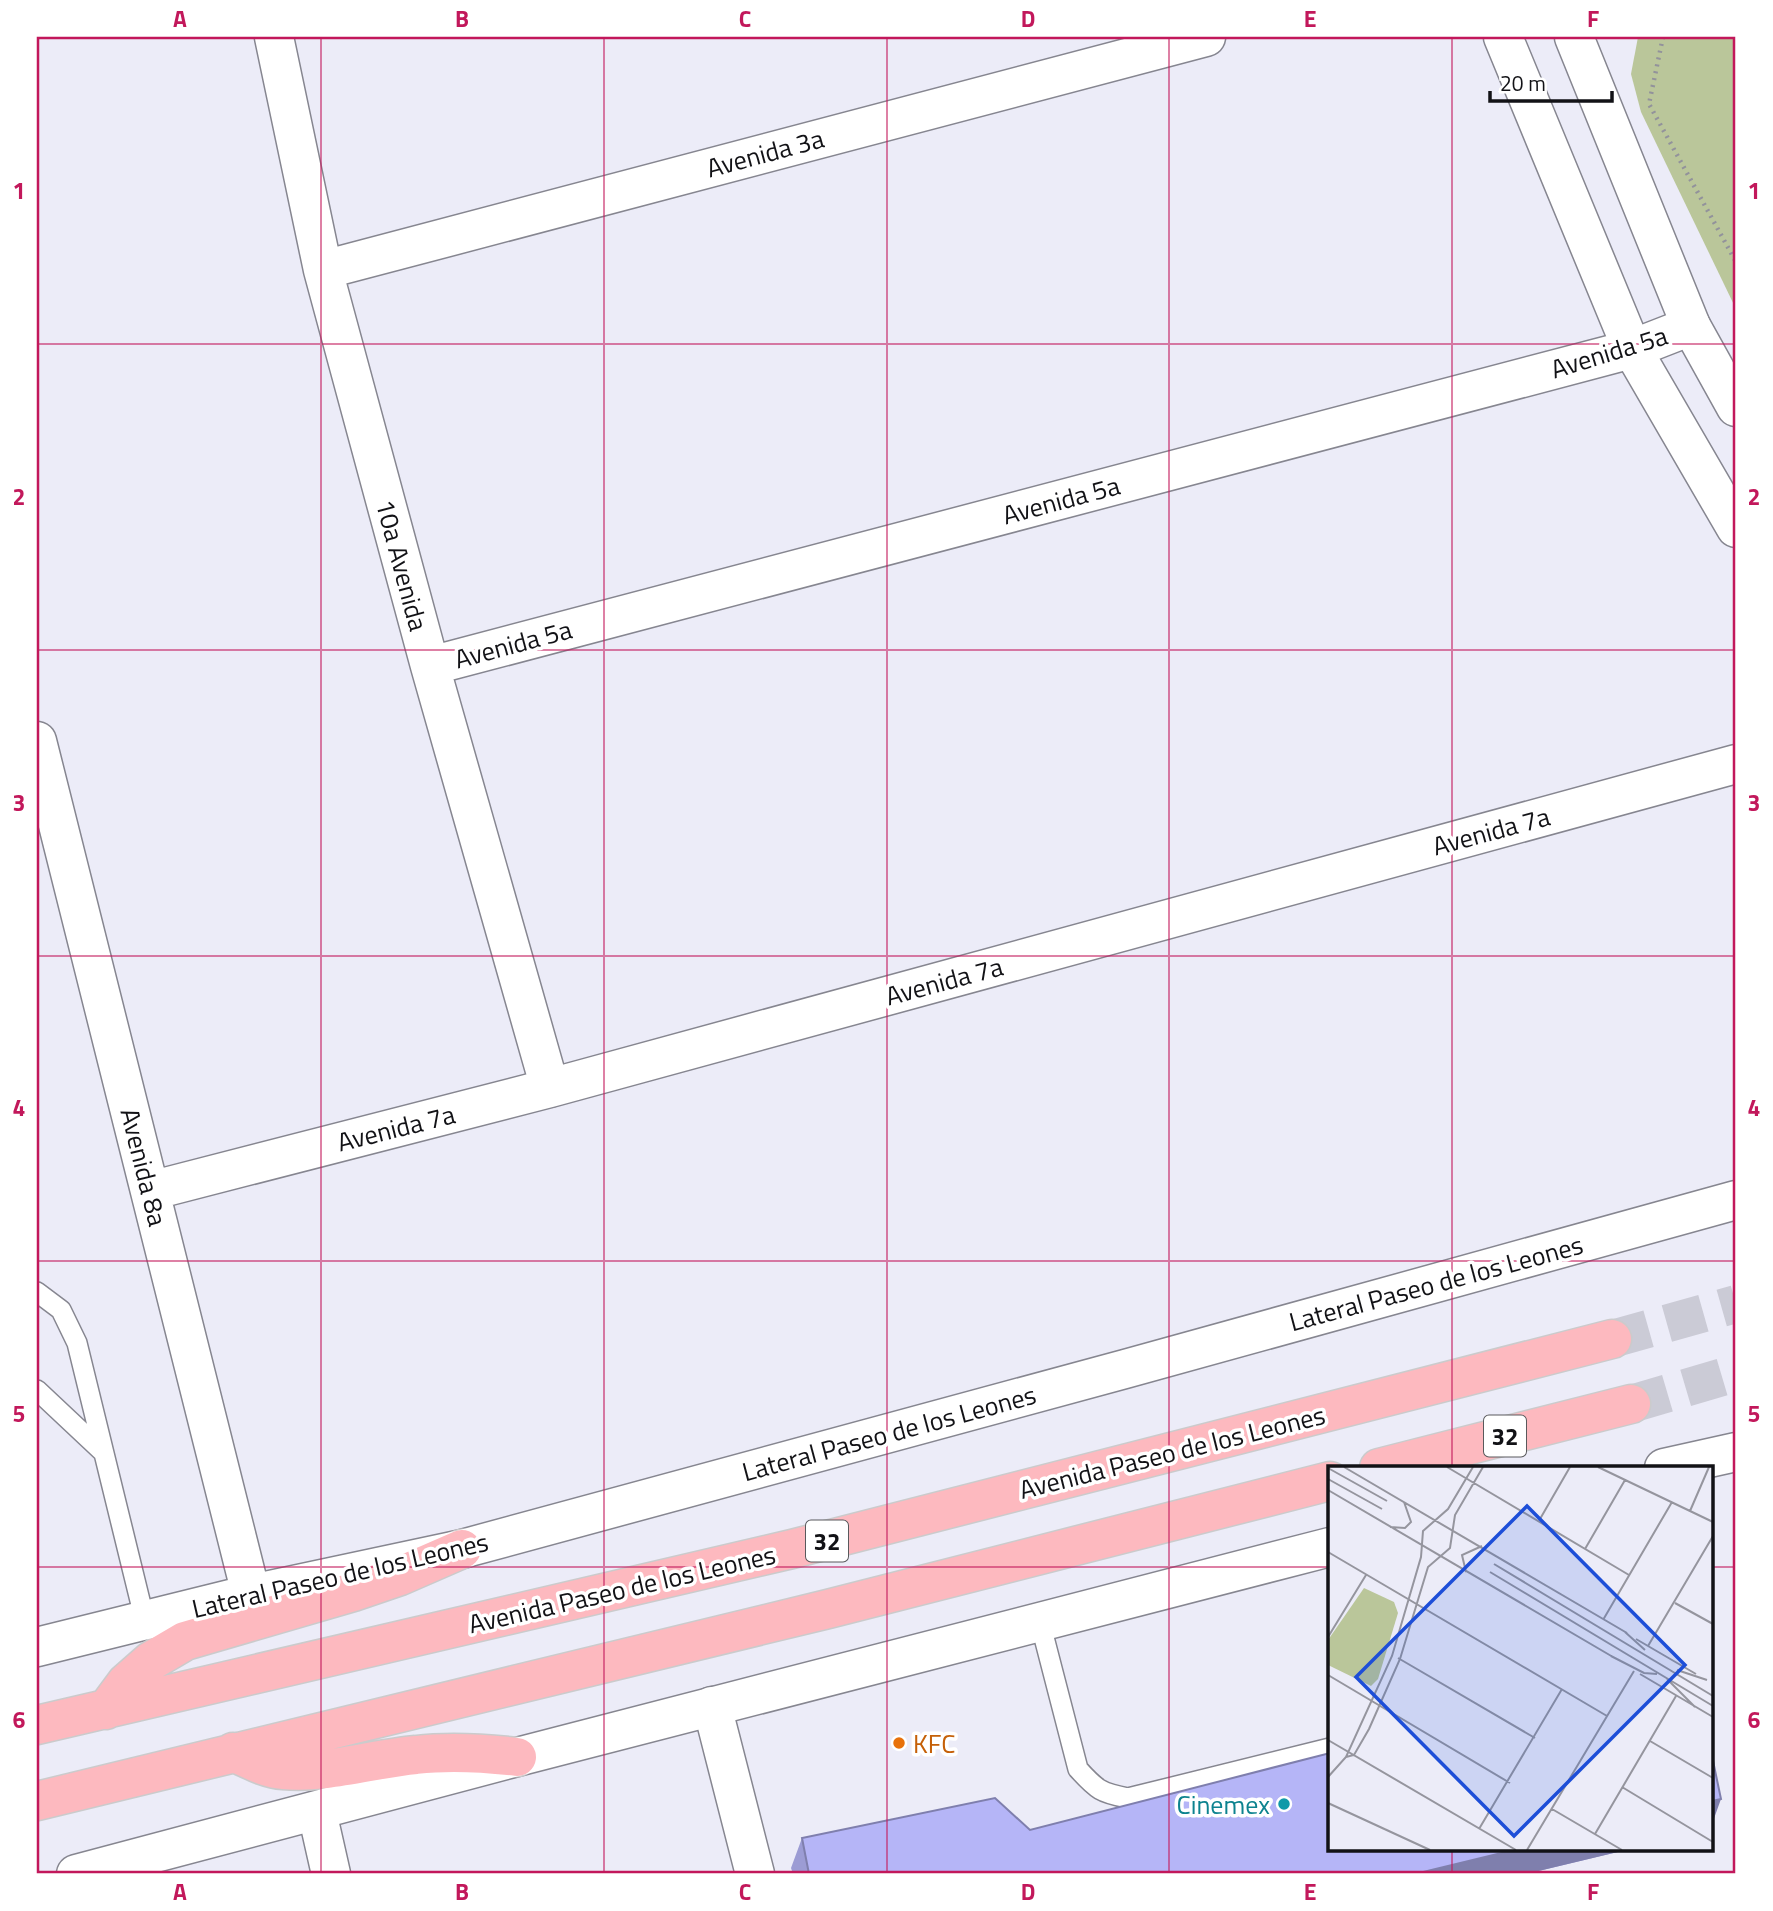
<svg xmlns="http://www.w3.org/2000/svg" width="1773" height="1911" viewBox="0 0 1773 1911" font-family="'Titillium Web',sans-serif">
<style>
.green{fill:#bac69a}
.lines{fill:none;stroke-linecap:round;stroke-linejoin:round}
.primary-tunnel{stroke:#cbcbd6;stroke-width:38;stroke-dasharray:38 19;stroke-linecap:butt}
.service-casing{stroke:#868690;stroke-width:22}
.minor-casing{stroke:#868690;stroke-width:41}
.tertiary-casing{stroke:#868690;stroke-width:41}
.primary-casing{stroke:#cbcbcc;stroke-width:41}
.path{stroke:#92929b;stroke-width:4.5;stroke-dasharray:2 5;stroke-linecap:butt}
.service{stroke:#fff;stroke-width:19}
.minor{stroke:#fff;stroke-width:38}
.tertiary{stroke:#fff;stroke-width:38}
.primary{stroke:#fdb9bf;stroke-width:38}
.wall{fill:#9c9cd4}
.shaded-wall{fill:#7f7fad}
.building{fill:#b5b5f7;stroke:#7f7fad;stroke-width:2}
.grid{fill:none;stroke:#c2185b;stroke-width:2;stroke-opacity:0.55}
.food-dot{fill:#e8710a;stroke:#fff;stroke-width:2.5}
.culture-dot{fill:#0f9aa8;stroke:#fff;stroke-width:2.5}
.labels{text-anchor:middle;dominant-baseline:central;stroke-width:7;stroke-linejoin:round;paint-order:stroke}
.shield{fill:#fff;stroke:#59595c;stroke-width:2}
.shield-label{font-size:24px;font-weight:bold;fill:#121216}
.street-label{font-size:26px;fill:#121216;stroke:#fff}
.food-label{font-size:26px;fill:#c56008;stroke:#fff;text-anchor:start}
.culture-label{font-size:26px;fill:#0d838f;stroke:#fff;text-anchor:end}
.inset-road{fill:none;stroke:#95959e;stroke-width:2}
.view{fill:#1d4ed8;fill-opacity:0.15;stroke:#1d4ed8;stroke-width:3.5}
.inset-edge{fill:none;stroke:#121216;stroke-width:3.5}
.neatline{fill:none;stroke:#c2185b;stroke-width:2.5}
.grid-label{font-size:23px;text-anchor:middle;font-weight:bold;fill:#c2185b}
</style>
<rect width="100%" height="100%" fill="#ececf8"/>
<path class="green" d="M1638,37H1736V309L1641,112L1631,74Z"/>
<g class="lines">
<path class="primary-tunnel" d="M1612,1339L1736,1304
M1631,1404L1736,1373"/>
<g class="service-casing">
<path id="service" d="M37,1292L61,1310L77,1343L145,1621
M37,1390L103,1452
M1040,1622L1078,1769C1097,1790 1101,1793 1128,1798L1330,1748"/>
</g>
<g class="minor-casing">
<path id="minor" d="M274,37L323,270L430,666L550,1088
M323,270L1206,37
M430,666L1632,349L1691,326
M37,741L251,1594
M150,1191L550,1088L1736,764
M712,1706L755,1874
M317,1812L331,1874"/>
</g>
<g class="tertiary-casing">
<path id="tertiary" d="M1503,37L1632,349L1736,528
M1574,37L1691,326L1736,407
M1664,1468L1736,1452
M37,1647L251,1594L462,1549L1125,1369L1736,1200
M76,1874L517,1757L1330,1547"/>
</g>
<g class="primary-casing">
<path id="primary" d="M1379,1468L1631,1404
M106,1710L126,1683L151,1661L185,1641L353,1592L400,1576L462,1549
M37,1725L792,1549L1612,1339
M233,1752C249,1759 266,1769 283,1770C327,1774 372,1759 416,1755C450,1751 483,1753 517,1757
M37,1801L828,1609L1330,1481"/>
</g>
<path class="path" d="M1663,37L1649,104L1736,262"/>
<use href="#service" class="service"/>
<use href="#minor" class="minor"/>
<use href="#tertiary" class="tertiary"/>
<use href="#primary" class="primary"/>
</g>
<path class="wall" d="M1030,1830L1330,1850H1626L1526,1874H793L791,1868L802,1838Z"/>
<path class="shaded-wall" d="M1721,1799L1712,1824V1801Z
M1514,1850H1626L1526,1874H1415Z"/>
<path class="building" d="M1330,1753V1850H1514L1415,1874H809L802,1838L995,1798L1030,1830Z
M1712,1756L1721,1799L1712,1801Z"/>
<path class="grid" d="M321,37V1874M604,37V1874M887,37V1874M1169,37V1874M1452,37V1468M37,344H1736M37,650H1736M37,956H1736M37,1261H1736M37,1567H1330M1712,1567H1736M1452,1850V1874"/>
<circle class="food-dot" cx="899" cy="1743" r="7"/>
<circle class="culture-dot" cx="1284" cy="1804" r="7"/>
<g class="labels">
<g class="shield">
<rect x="1484" y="1415.5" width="42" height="41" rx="5"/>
<rect x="806" y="1520.5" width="42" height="41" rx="5"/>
</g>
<g class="shield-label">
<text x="1505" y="1436">32</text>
<text x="827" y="1541">32</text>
</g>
<g class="street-label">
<text transform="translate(765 153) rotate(-15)">Avenida 3a</text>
<text transform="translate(1609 352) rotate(-17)">Avenida 5a</text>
<text transform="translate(1061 500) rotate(-15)">Avenida 5a</text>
<text transform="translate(402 565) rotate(75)">10a Avenida</text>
<text transform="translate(513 644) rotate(-15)">Avenida 5a</text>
<text transform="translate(1491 831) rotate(-15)">Avenida 7a</text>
<text transform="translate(944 981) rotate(-15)">Avenida 7a</text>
<text transform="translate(396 1128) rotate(-14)">Avenida 7a</text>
<text transform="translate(144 1167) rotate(76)">Avenida 8a</text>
<text transform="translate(1436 1283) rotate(-15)">Lateral Paseo de los Leones</text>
<text transform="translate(889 1433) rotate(-15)">Lateral Paseo de los Leones</text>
<text transform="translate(1172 1452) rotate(-14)">Avenida Paseo de los Leones</text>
<text transform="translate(340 1575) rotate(-13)">Lateral Paseo de los Leones</text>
<text transform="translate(622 1589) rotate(-13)">Avenida Paseo de los Leones</text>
</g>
<g class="food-label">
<text x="913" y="1743">KFC</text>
</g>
<g class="culture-label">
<text x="1270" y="1804">Cinemex</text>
</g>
</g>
<g transform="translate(1328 1466)">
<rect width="385" height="385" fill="#ececf8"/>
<path d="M36,122L66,136L70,147L50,213L43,220L0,199V174Z" fill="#bac69a"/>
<path class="inset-road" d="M16,1L299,167M119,1L301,109M270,1L385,56M0,2L59,35M0,13L54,43M0,24L285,191M362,45L381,1M212,53L242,1M62,61L77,62L83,56L76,36M257,83L297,14M0,86L279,250M166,98L385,230M138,106L134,89L154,80M162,106L385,240M347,137L385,158M275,154L344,36M297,166L317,184M0,171L38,109M308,173L368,208M320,180L385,70M283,190L316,207L329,208M70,192L207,272M349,204L379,214M312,208L385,251M0,209L182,317M339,213L367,241M0,274L188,384M322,275L385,312M18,291L26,289L41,263L72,193L100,101L122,82L127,49L155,1M0,311L18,291L64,190L93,91L95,65L120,43L145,1M294,321L385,376M0,337L102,384M224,343L294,384M151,363L234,223M267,368L348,230M199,384L306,205"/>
<path class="view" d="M199,40L357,199L186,370L28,211Z"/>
<rect width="385" height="385" class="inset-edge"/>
</g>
<rect width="1773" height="1911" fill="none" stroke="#ffffff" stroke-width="77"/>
<path d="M1490 91v10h122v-10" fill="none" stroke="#121216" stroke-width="3.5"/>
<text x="1500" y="91" font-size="21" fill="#121216" stroke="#ffffff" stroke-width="5" paint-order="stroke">20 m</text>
<rect x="38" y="38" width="1696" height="1834" class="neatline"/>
<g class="grid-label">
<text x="180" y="27">A</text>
<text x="462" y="27">B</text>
<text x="745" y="27">C</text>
<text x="1028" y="27">D</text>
<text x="1310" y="27">E</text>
<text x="1593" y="27">F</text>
<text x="19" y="199">1</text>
<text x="1754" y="199">1</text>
<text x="19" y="505">2</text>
<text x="1754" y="505">2</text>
<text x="19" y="811">3</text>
<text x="1754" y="811">3</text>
<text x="19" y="1116">4</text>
<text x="1754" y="1116">4</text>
<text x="19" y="1422">5</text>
<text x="1754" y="1422">5</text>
<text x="19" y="1728">6</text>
<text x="1754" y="1728">6</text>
<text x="180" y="1900">A</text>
<text x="462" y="1900">B</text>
<text x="745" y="1900">C</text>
<text x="1028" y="1900">D</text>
<text x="1310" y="1900">E</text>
<text x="1593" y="1900">F</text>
</g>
</svg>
